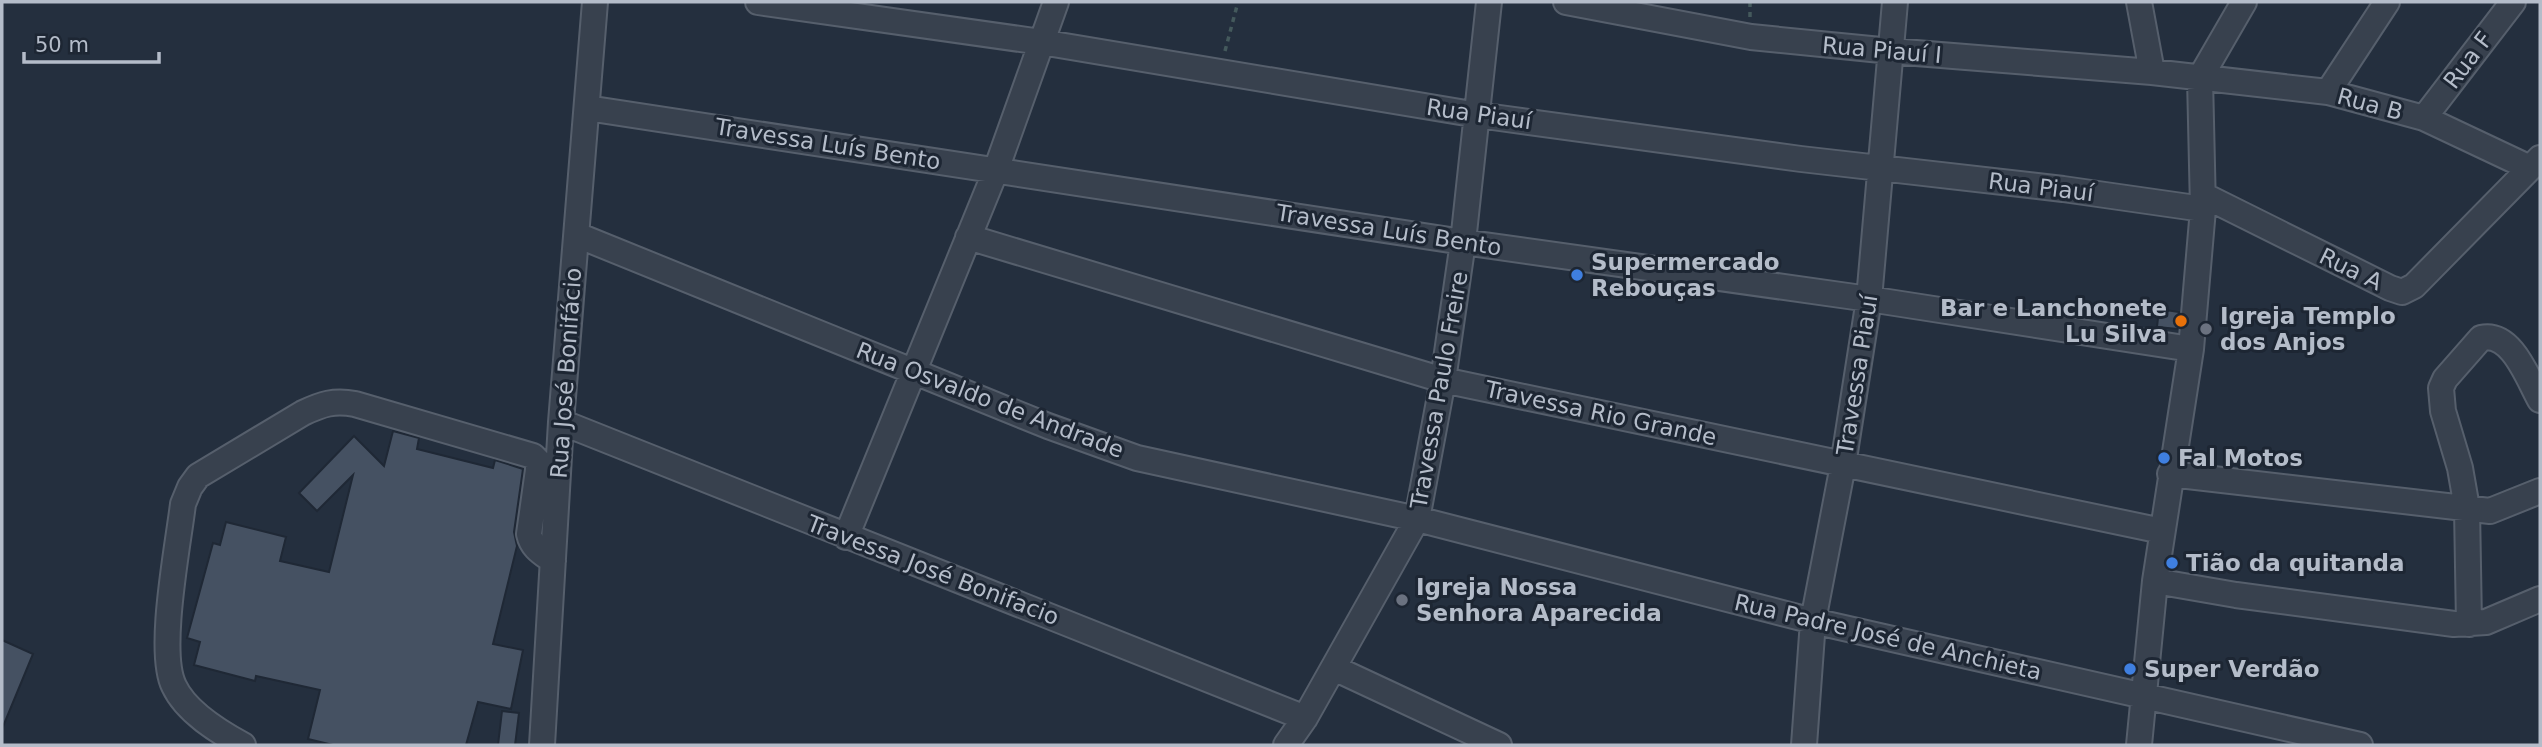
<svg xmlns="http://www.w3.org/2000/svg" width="2542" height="747" viewBox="0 0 2542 747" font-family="'DejaVu Sans',sans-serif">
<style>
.building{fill:#455162;stroke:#1f2835;stroke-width:2}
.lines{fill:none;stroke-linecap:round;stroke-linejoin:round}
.minor-casing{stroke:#565f6c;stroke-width:28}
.path{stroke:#44595c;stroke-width:3.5;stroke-dasharray:5 5;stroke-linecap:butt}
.minor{stroke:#38414e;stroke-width:24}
.shop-dot{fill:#3f7fe0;stroke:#1d2633;stroke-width:2.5}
.food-dot{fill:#e8710a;stroke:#1d2633;stroke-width:2.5}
.worship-dot{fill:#6b7280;stroke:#1d2633;stroke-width:2.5}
.labels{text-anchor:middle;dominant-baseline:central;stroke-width:6;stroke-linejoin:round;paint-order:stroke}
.street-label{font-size:23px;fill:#b4bcc9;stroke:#1d2633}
.poi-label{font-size:23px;font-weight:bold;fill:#b4bcc9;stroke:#1d2633;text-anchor:start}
</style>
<rect width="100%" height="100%" fill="#242f3e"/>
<path class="building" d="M2159,309L2179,312L2178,329L2157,327Z
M393,431L419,438L417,449L493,468L495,460L523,469L514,532L517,546L493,644L523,650L511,709L478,702L466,745H333L308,739L320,690L256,676L255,681L194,665L200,642L187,638L213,543L220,545L226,522L286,537L280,561L329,572L353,475L317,511L299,493L354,436L384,466Z
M2,640L33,654L2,729Z
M502,711L519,713L515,745H498Z"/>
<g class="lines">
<g class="minor-casing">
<path id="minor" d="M758,2L1041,42L1478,115L1801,159L2063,189L2203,209
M1566,2L1751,37L1891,51L2152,72L2328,92L2424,118L2530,168
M2139,2L2152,72
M2328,92L2387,2
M587,108L1463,242L1869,299L2191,349
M2424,118L2513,2
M2203,195L2390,288L2402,292L2414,286L2540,158
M577,235L1048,426L1137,458L1417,519L1813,621L2360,745
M968,237L1443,380L2162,531
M561,422L1305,718
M2170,474L2490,511L2540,491
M846,537L996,170L1056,2
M2155,581L2236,595L2454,624L2486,622L2540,599
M2469,624L2467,508L2460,468L2443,411L2441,388L2445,379L2481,338C2512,331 2528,379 2540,400
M1334,668L1499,745
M243,745C219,732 186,712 174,686C157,652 178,546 183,504L190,487L198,476L303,413C322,404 334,400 355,404L533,456L538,461V470L529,534C532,548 542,553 553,561
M542,745L561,422L595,2
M1286,745L1305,718L1417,519L1443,380L1463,242L1489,2
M1804,745L1813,621L1843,465L1869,299L1895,2
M2139,745L2155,581L2191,349L2203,209L2200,78L2244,2"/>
</g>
<path class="path" d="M1750,17V2
M1225,51L1238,2"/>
<use href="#minor" class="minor"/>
</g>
<g class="shop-dot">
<circle cx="1577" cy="275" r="7"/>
<circle cx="2164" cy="458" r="7"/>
<circle cx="2172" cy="563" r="7"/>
<circle cx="2130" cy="669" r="7"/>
</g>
<circle class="food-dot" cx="2181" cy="321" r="7"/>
<g class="worship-dot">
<circle cx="2206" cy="329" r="7"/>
<circle cx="1402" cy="600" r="7"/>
</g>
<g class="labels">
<g class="street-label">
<text transform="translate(1882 50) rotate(5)">Rua Piauí I</text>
<text transform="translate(2468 60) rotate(-53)">Rua F</text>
<text transform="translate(2370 104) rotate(15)">Rua B</text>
<text transform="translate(1479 114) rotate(8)">Rua Piauí</text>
<text transform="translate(828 144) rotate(9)">Travessa Luís Bento</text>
<text transform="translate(2041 187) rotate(7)">Rua Piauí</text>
<text transform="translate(1389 230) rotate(9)">Travessa Luís Bento</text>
<text transform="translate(2351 269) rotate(26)">Rua A</text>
<text transform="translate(566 373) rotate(-86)">Rua José Bonifácio</text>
<text transform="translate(1857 375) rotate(-81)">Travessa Piauí</text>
<text transform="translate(1439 390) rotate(-80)">Travessa Paulo Freire</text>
<text transform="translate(990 400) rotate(21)">Rua Osvaldo de Andrade</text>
<text transform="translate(1601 413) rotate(12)">Travessa Rio Grande</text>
<text transform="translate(933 570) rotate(21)">Travessa José Bonifacio</text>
<text transform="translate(1888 637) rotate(13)">Rua Padre José de Anchieta</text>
</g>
<g class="poi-label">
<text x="1591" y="262">Supermercado<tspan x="1591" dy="26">Rebouças</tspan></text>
<text x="2167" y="308" text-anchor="end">Bar e Lanchonete<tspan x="2167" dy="26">Lu Silva</tspan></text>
<text x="2220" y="316">Igreja Templo<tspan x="2220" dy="26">dos Anjos</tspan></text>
<text x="2178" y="458">Fal Motos</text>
<text x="2186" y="563">Tião da quitanda</text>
<text x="1416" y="587">Igreja Nossa<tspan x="1416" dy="26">Senhora Aparecida</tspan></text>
<text x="2144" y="669">Super Verdão</text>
</g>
</g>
<rect width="2542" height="747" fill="none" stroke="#b4bcc9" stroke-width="7"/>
<path d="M24 52v10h135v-10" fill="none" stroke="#b4bcc9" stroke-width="3.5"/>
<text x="35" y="52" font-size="21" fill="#b4bcc9" stroke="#1d2633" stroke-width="5" paint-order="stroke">50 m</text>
</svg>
